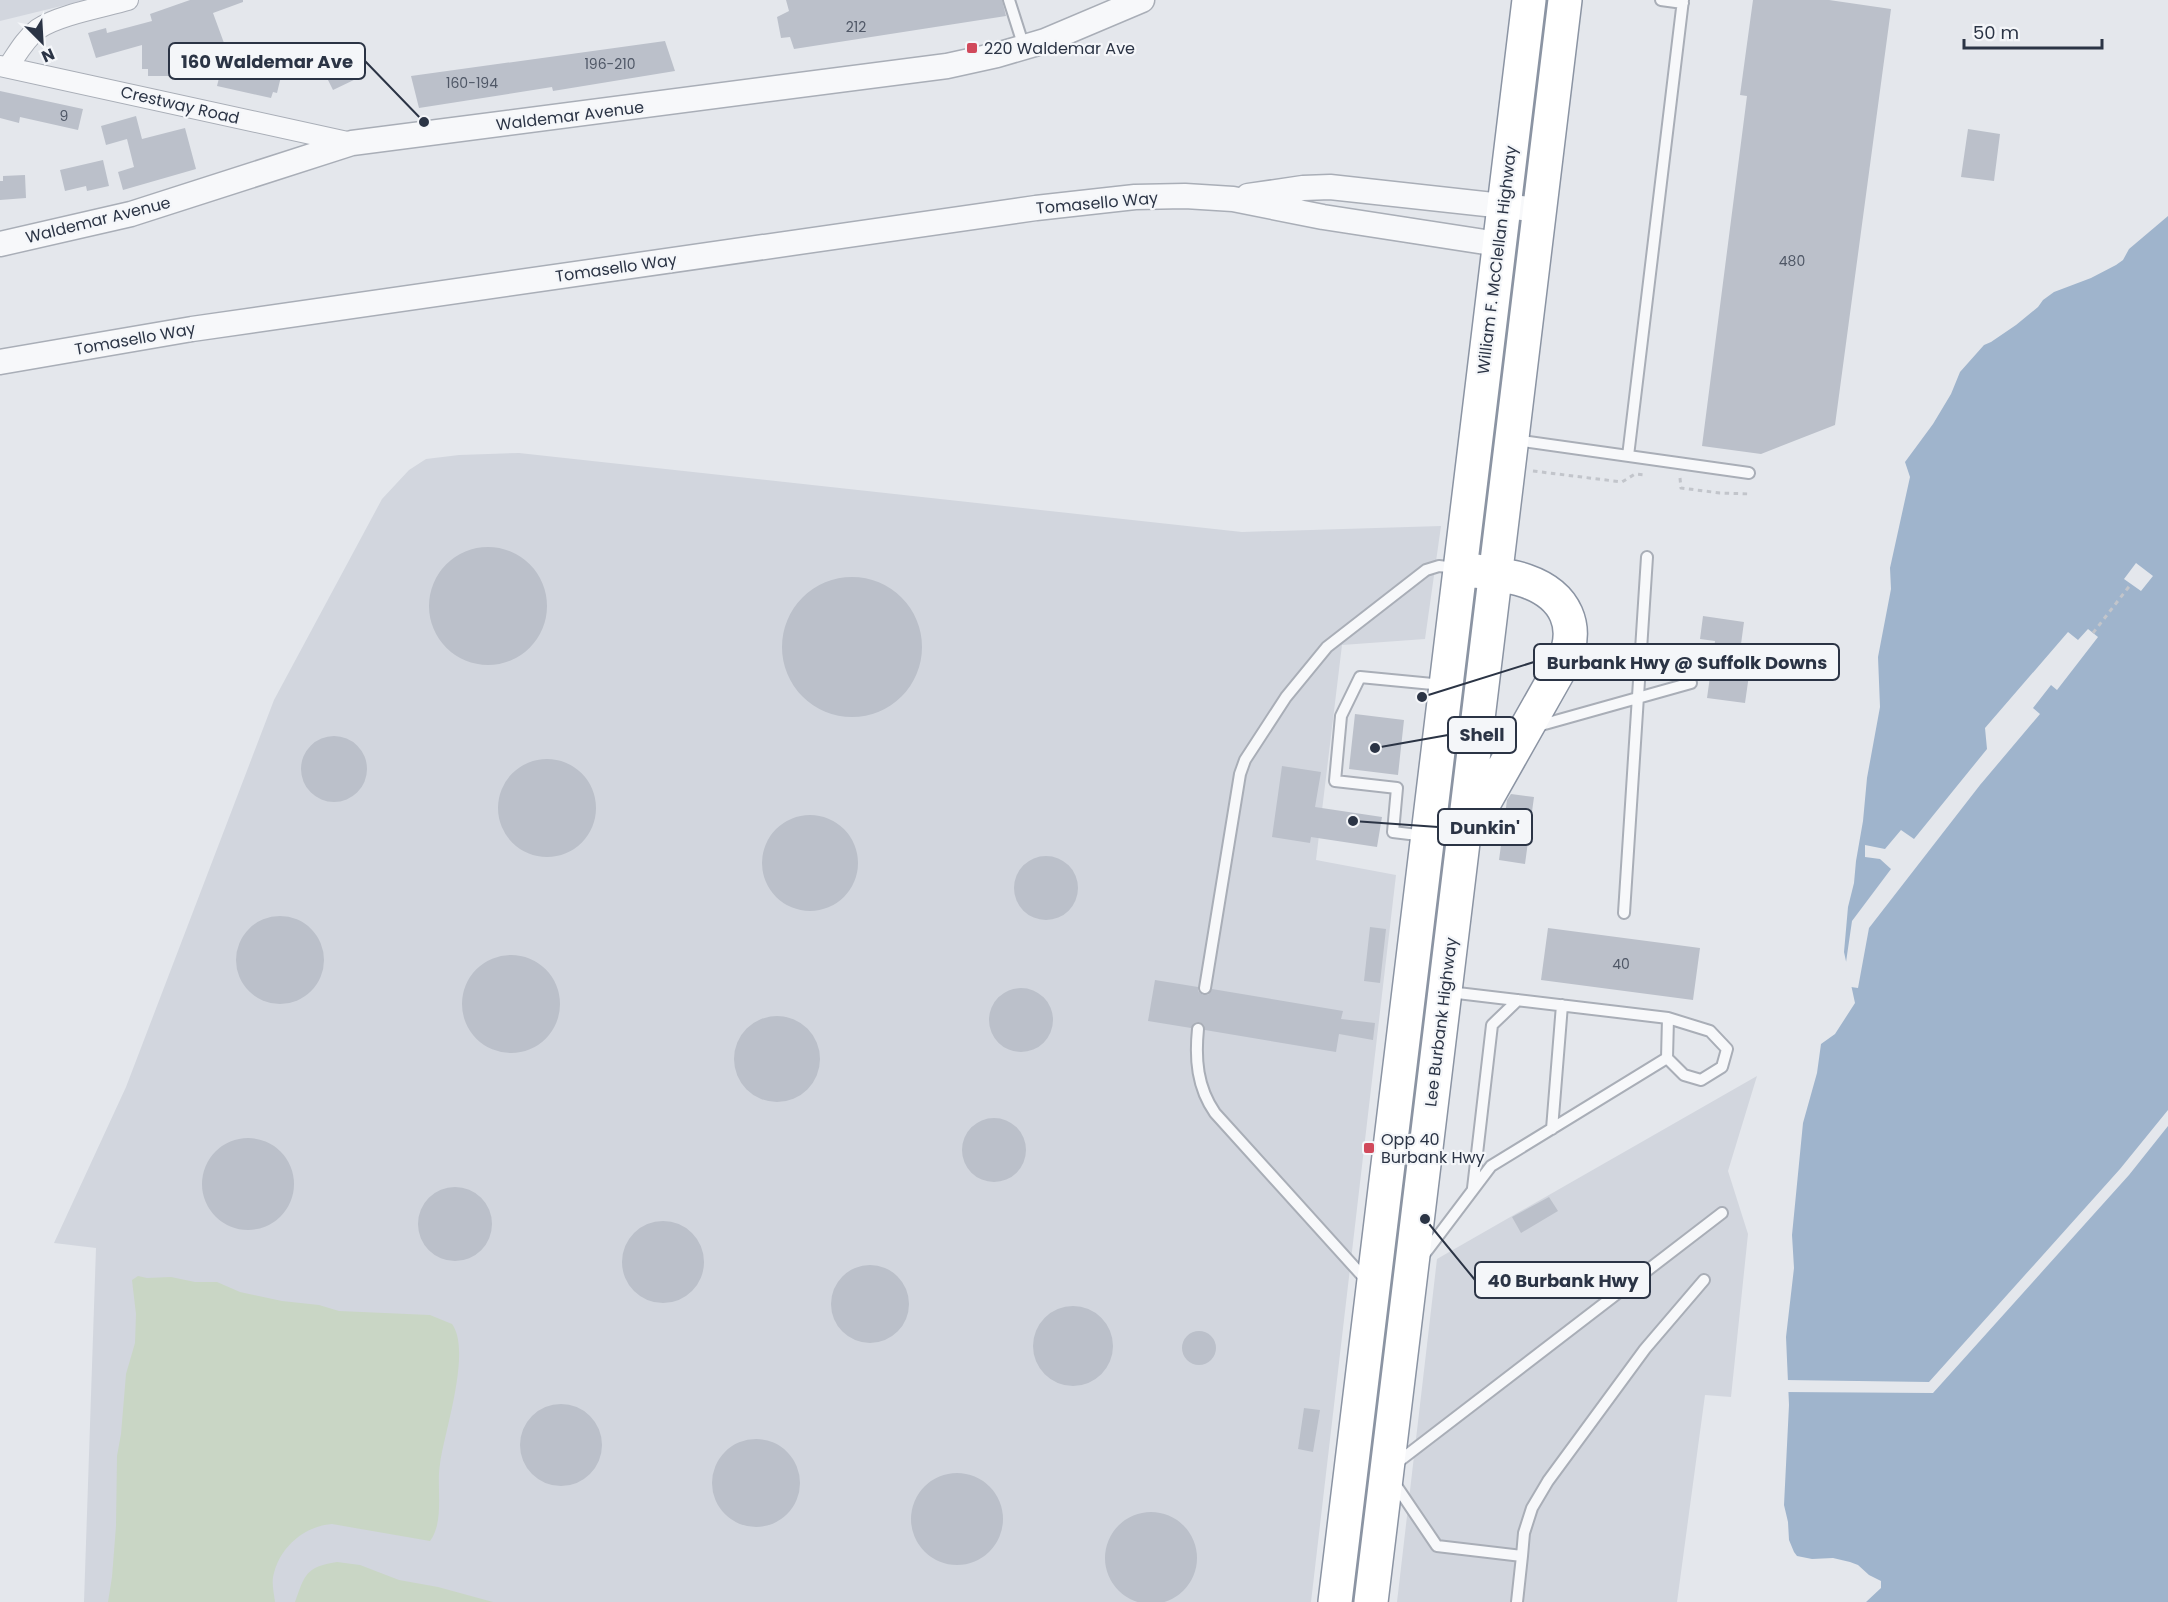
<svg xmlns="http://www.w3.org/2000/svg" width="2168" height="1602" viewBox="0 0 2168 1602" font-family="Poppins,sans-serif">
<style>
.built{fill:#d2d6de}
.green{fill:#c9d6c5}
.water{fill:#9fb4cc}
.pier{fill:#e4e7ec}
.building{fill:#bbc0ca}
.lines{fill:none;stroke-linecap:round;stroke-linejoin:round}
.service-casing{stroke:#a9aeb7;stroke-width:14}
.minor-casing{stroke:#a9aeb7;stroke-width:22}
.tertiary-casing{stroke:#a9aeb7;stroke-width:27}
.trunk-casing{stroke:#8b94a3;stroke-width:36}
.path{stroke:#c2c5cb;stroke-width:3;stroke-dasharray:4.5 4.5;stroke-linecap:butt}
.service{stroke:#f7f8fa;stroke-width:10}
.minor{stroke:#f7f8fa;stroke-width:20}
.tertiary{stroke:#f7f8fa;stroke-width:24}
.trunk{stroke:#fff;stroke-width:33}
.poi-dot{fill:#d1495b;stroke:#f4f6f9;stroke-width:2}
.labels{text-anchor:middle;dominant-baseline:central;stroke-width:4.5;stroke-linejoin:round;paint-order:stroke}
.number-label{font-size:14px;fill:#4f5766}
.poi-label{font-size:16px;fill:#2b3445;stroke:#f4f6f9;text-anchor:start}
.street-label{font-size:16px;fill:#2b3445;stroke:#f4f6f9}
.leader{fill:none;stroke:#2b3445;stroke-width:2}
.callout-dot{fill:#2b3445;stroke:#f4f6f9;stroke-width:2}
.callout{fill:#f4f6f9;stroke:#2b3445;stroke-width:2}
.callout-label{font-size:18px;text-anchor:middle;font-weight:bold;fill:#2b3445}
</style>
<rect width="100%" height="100%" fill="#e4e7ec"/>
<path class="built" d="M0,0H86L0,21Z
M519,453L1242,532L1441,526L1425,639L1342,645L1316,860L1396,875L1311,1602H84L96,1248L54,1243L126,1087L274,700L382,499L409,470L426,459L459,455Z
M1757,1076L1728,1171L1748,1234L1731,1397L1705,1395L1677,1602H1397L1437,1259Z"/>
<path class="green" d="M138,1276L147,1278L171,1277L195,1282H217L240,1292L282,1301L319,1305L339,1311L430,1315L452,1324C472,1351 444,1433 440,1464C436,1487 445,1521 430,1541L332,1524C305,1526 281,1546 274,1573C271,1582 274,1593 275,1602H108L112,1577L116,1526L117,1456L121,1434L126,1374L135,1343L136,1314L132,1280Z
M337,1562L360,1565L399,1580L438,1587L493,1602H295C305,1575 305,1567 337,1562Z"/>
<path class="water" d="M2168,216V1602H1866L1881,1588V1581L1869,1575L1858,1565L1850,1562L1833,1558L1812,1559L1797,1556L1794,1552L1789,1540L1788,1522L1784,1505L1789,1405L1786,1337L1794,1268L1792,1235L1803,1123L1817,1073L1821,1044L1835,1034L1855,1003L1844,952L1848,907L1854,883L1856,861L1863,821L1867,778L1880,707L1878,657L1891,589L1890,568L1910,477L1905,462L1933,424L1951,394L1960,372L1984,345L1991,342L2016,325L2038,307L2043,300L2054,292L2091,278L2116,265L2123,260L2129,249Z"/>
<path class="pier" d="M2136,563L2153,576L2141,591L2124,579Z
M2088,629L2098,637L2057,690L2051,685L2033,708L2040,714L1980,785L1869,928L1858,988L1851,987L1849,995L1845,969L1852,921L1891,869L1880,859L1865,857V845L1885,849L1901,830L1914,839L1987,749L1985,728L2068,632L2078,640Z
M2168,1110V1126L2129,1175L1933,1393L1785,1392V1380L1929,1382L2120,1169Z"/>
<path class="building" d="M190,0H243V2L213,13L224,43L253,50L252,57L284,64L277,93L273,92L271,98L217,86L224,58L172,51V76H148V69H142V45L96,58L88,33L106,28L107,33L152,21L150,14Z
M786,0H1002L1006,16L794,49L790,37L781,38L777,17L789,11Z
M1753,0H1829L1891,9L1835,425L1761,454L1702,446L1747,96L1740,95Z
M665,41L675,71L553,91L552,87L419,108L411,76Z
M346,52L358,78L333,90L320,64Z
M0,91L83,109L78,130L20,117L19,123L0,118Z
M136,116L142,139L185,128L196,169L123,190L118,172L134,167L127,139L106,145L101,126Z
M1968,129L2000,134L1994,181L1961,177Z
M103,160L109,186L87,191L86,186L65,191L60,170Z
M25,175L26,198L0,200V181H3V176Z
M429 606a59 59 0 1 1 118 0a59 59 0 1 1-118 0Z
M782 647a70 70 0 1 1 140 0a70 70 0 1 1-140 0Z
M1703,616L1744,622L1739,659L1751,661L1745,703L1707,698L1715,641L1700,639Z
M1355,714L1404,720L1398,775L1349,769Z
M301 769a33 33 0 1 1 66 0a33 33 0 1 1-66 0Z
M498 808a49 49 0 1 1 98 0a49 49 0 1 1-98 0Z
M1282,766L1321,772L1315,807L1382,817L1377,847L1311,837L1310,843L1272,837Z
M1511,794L1534,797L1525,864L1499,860L1507,800Z
M762 863a48 48 0 1 1 96 0a48 48 0 1 1-96 0Z
M1014 888a32 32 0 1 1 64 0a32 32 0 1 1-64 0Z
M236 960a44 44 0 1 1 88 0a44 44 0 1 1-88 0Z
M1370,927L1386,929L1380,983L1364,981Z
M1548,928L1700,948L1693,1000L1541,980Z
M462 1004a49 49 0 1 1 98 0a49 49 0 1 1-98 0Z
M1155,980L1198,987V991L1203,995H1208L1212,989L1343,1011L1341,1019L1375,1023L1373,1040L1339,1034L1336,1052L1205,1030L1204,1025L1199,1022L1194,1023L1191,1028L1148,1021Z
M989 1020a32 32 0 1 1 64 0a32 32 0 1 1-64 0Z
M734 1059a43 43 0 1 1 86 0a43 43 0 1 1-86 0Z
M962 1150a32 32 0 1 1 64 0a32 32 0 1 1-64 0Z
M202 1184a46 46 0 1 1 92 0a46 46 0 1 1-92 0Z
M418 1224a37 37 0 1 1 74 0a37 37 0 1 1-74 0Z
M1549,1197L1558,1211L1521,1233L1512,1217Z
M622 1262a41 41 0 1 1 82 0a41 41 0 1 1-82 0Z
M831 1304a39 39 0 1 1 78 0a39 39 0 1 1-78 0Z
M1033 1346a40 40 0 1 1 80 0a40 40 0 1 1-80 0Z
M1182 1348a17 17 0 1 1 34 0a17 17 0 1 1-34 0Z
M520 1445a41 41 0 1 1 82 0a41 41 0 1 1-82 0Z
M1304,1408L1320,1410L1313,1452L1298,1449Z
M712 1483a44 44 0 1 1 88 0a44 44 0 1 1-88 0Z
M911 1519a46 46 0 1 1 92 0a46 46 0 1 1-92 0Z
M1105 1558a46 46 0 1 1 92 0a46 46 0 1 1-92 0Z"/>
<g class="lines">
<g class="service-casing">
<path id="service" d="M1009,0L1024,47
M1661,0L1683,3
M1515,440L1749,473
M1628,456L1683,0
M1534,727L1691,683
M1426,836L1393,832L1397,788L1335,781L1341,716L1360,677L1443,685
M1624,913L1647,557
M1205,988L1240,774L1245,760L1286,697L1327,647L1426,570L1439,566L1456,568
M1449,992L1668,1018L1710,1031L1727,1049L1722,1067L1701,1080L1684,1075L1667,1058
M1198,1029C1195,1059 1197,1087 1215,1113L1367,1281
M1552,1129L1562,1005
M1473,1188L1492,1025L1518,1000
M1423,1256L1491,1166L1667,1058L1668,1018
M1394,1465L1722,1213
M1393,1481L1437,1546L1522,1556L1517,1602
M1522,1556L1524,1533L1532,1508L1548,1481L1645,1349L1704,1280"/>
</g>
<g class="minor-casing">
<path id="minor" d="M0,66L352,143
M8,67C17,54 25,39 38,29C58,15 104,7 128,0"/>
</g>
<g class="tertiary-casing">
<path id="tertiary" d="M1248,196L1303,188L1330,187L1540,210
M0,244L131,214L352,143L947,66L997,55L1045,41L1142,0
M0,362L192,329L1036,208L1135,197L1185,196L1233,199L1323,217L1498,244"/>
</g>
<g class="trunk-casing">
<path id="trunk" d="M1472,824L1562,665C1581,627 1566,595 1526,581C1510,575 1492,574 1476,571
M1335,1602L1529,0
M1371,1602L1565,0"/>
</g>
<path class="path" d="M1533,471L1622,482L1635,474L1646,475
M1680,478L1681,488L1720,493L1751,494
M2093,633L2131,584"/>
<use href="#service" class="service"/>
<use href="#minor" class="minor"/>
<use href="#tertiary" class="tertiary"/>
<use href="#trunk" class="trunk"/>
</g>
<g class="poi-dot">
<rect x="966" y="42" width="12" height="12" rx="3"/>
<rect x="1363" y="1142" width="12" height="12" rx="3"/>
</g>
<g class="labels">
<g class="number-label">
<text x="856" y="27">212</text>
<text x="610" y="64">196-210</text>
<text x="472" y="83">160-194</text>
<text x="64" y="116">9</text>
<text x="1792" y="261">480</text>
<text x="1621" y="964">40</text>
</g>
<g class="poi-label">
<text x="984" y="48">220 Waldemar Ave</text>
<text x="1381" y="1139">Opp 40<tspan x="1381" dy="18">Burbank Hwy</tspan></text>
</g>
<g class="street-label">
<text transform="translate(180 105) rotate(13)">Crestway Road</text>
<text transform="translate(570 116) rotate(-7)">Waldemar Avenue</text>
<text transform="translate(1097 203) rotate(-5)">Tomasello Way</text>
<text transform="translate(98 220) rotate(-14)">Waldemar Avenue</text>
<text transform="translate(1497 260) rotate(-83)">William F. McClellan Highway</text>
<text transform="translate(616 268) rotate(-8)">Tomasello Way</text>
<text transform="translate(135 339) rotate(-10)">Tomasello Way</text>
<text transform="translate(1441 1022) rotate(-83)">Lee Burbank Highway</text>
</g>
</g>
<path class="leader" d="M424 122L365 61M1422 697L1534 662M1375 748L1448 735M1353 821L1438 827M1425 1219L1475 1280"/>
<g class="callout-dot">
<circle cx="424" cy="122" r="6"/>
<circle cx="1422" cy="697" r="6"/>
<circle cx="1375" cy="748" r="6"/>
<circle cx="1353" cy="821" r="6"/>
<circle cx="1425" cy="1219" r="6"/>
</g>
<g class="callout">
<rect x="169" y="43" width="196" height="36" rx="6"/>
<rect x="1534" y="644" width="305" height="36" rx="6"/>
<rect x="1448" y="717" width="68" height="36" rx="6"/>
<rect x="1438" y="809" width="94" height="36" rx="6"/>
<rect x="1475" y="1262" width="175" height="36" rx="6"/>
</g>
<g class="callout-label">
<text x="267" y="68">160 Waldemar Ave</text>
<text x="1687" y="669">Burbank Hwy @ Suffolk Downs</text>
<text x="1482" y="741">Shell</text>
<text x="1485" y="834">Dunkin'</text>
<text x="1563" y="1287">40 Burbank Hwy</text>
</g>
<g transform="translate(42 42) rotate(156)" stroke="#f4f6f9" stroke-width="4.5" paint-order="stroke">
<path d="M0-4.5L10 22L0 15L-10 22Z" fill="#2b3445"/>
<text y="-9" font-size="16" font-weight="bold" text-anchor="middle" fill="#2b3445">N</text>
</g>
<path d="M1964 39v9h138v-9" fill="none" stroke="#2b3445" stroke-width="3"/>
<text x="1973" y="39" font-size="18" fill="#2b3445" stroke="#f4f6f9" stroke-width="4.5" paint-order="stroke">50 m</text>
</svg>
